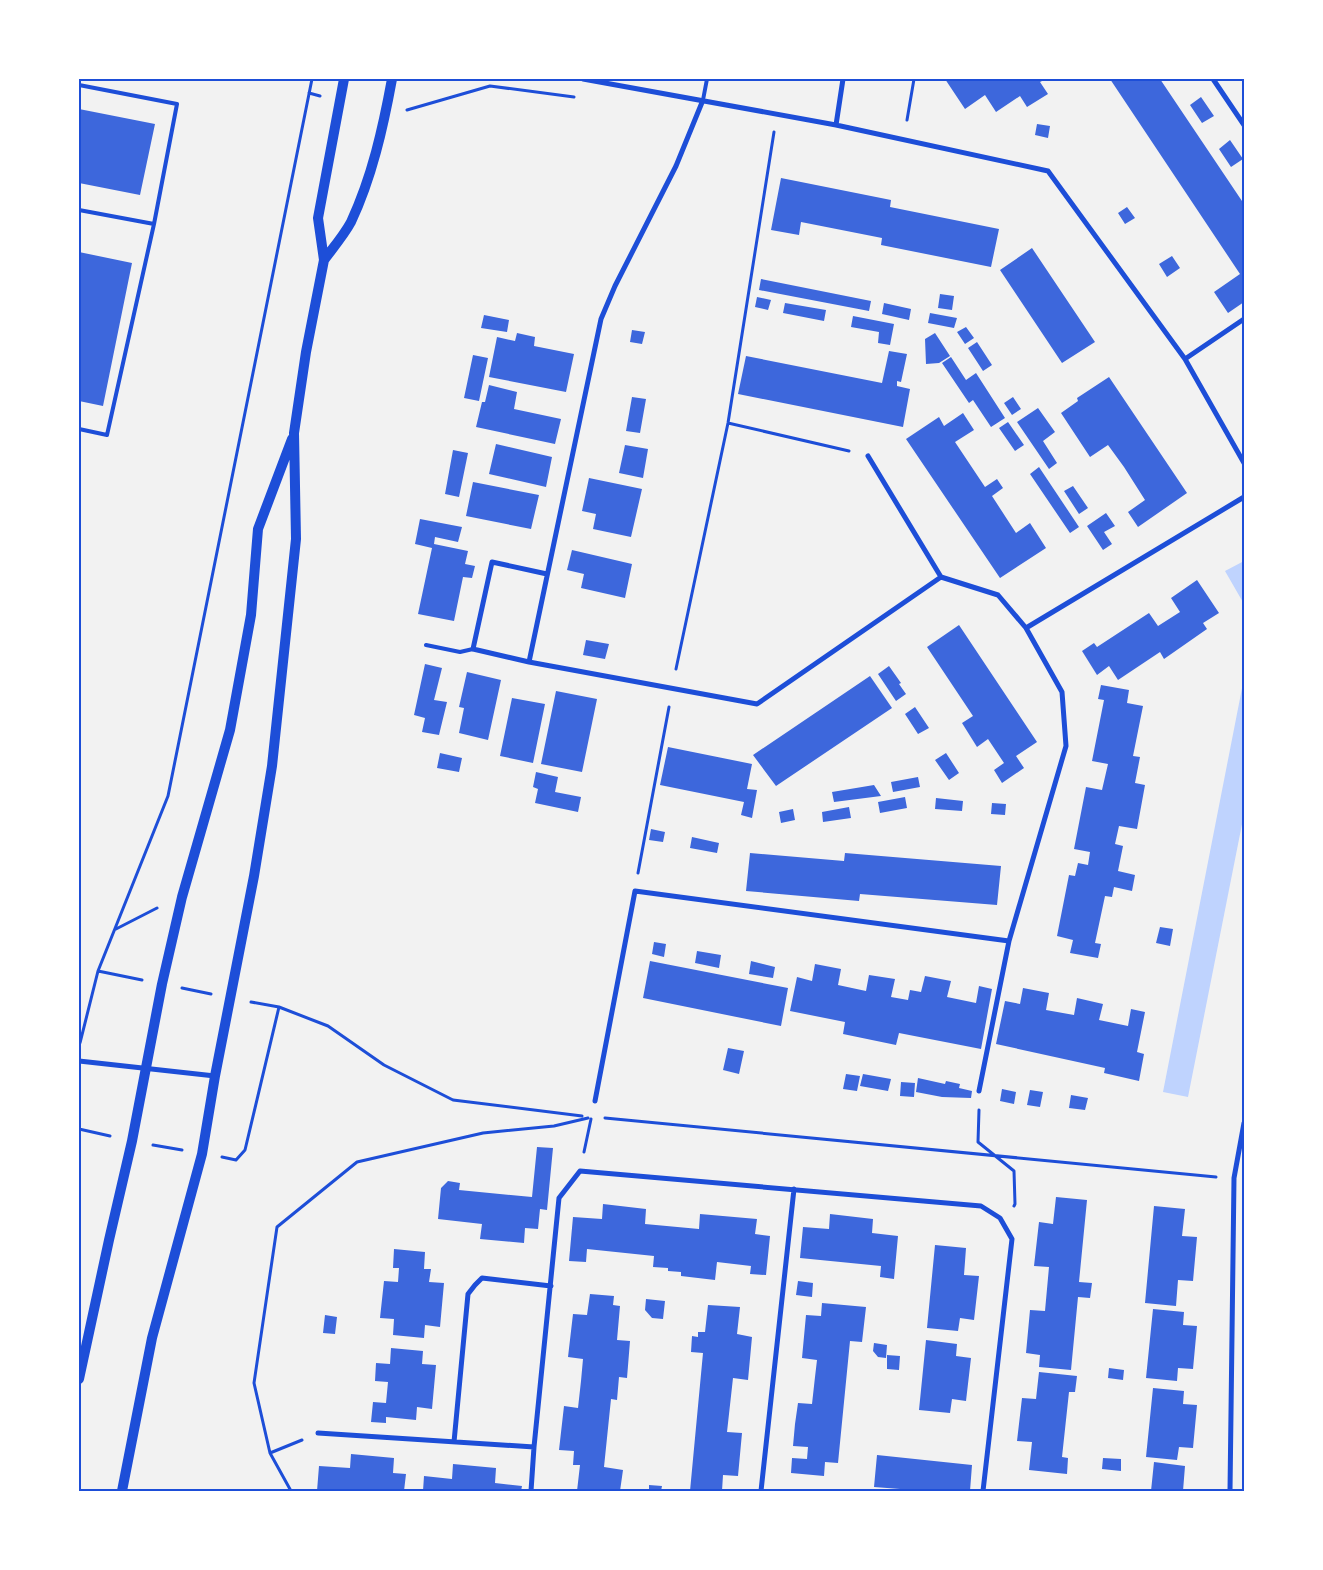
<svg xmlns="http://www.w3.org/2000/svg" width="1323" height="1570" viewBox="0 0 1323 1570" font-family="Jost,sans-serif">
<style>
.water{fill:#bfd3fe}
.building{fill:#3d67dc}
.lines{fill:none;stroke-linecap:round;stroke-linejoin:round}
.path{stroke:#1d4ed8;stroke-width:3}
.service{stroke:#1d4ed8;stroke-width:4}
.minor{stroke:#1d4ed8;stroke-width:5}
.secondary{stroke:#1d4ed8;stroke-width:10}
.neatline{fill:none;stroke:#1d4ed8;stroke-width:2}
</style>
<rect width="100%" height="100%" fill="#f2f2f2"/>
<path class="water" d="M1244,561V604L1225,571Z
M1244,678V814L1188,1097L1163,1092Z"/>
<path class="building" d="M945,79H1046L1040,82L1048,94L1027,107L1020,96L996,112L985,95L965,109Z
M1110,79H1160L1244,204V302L1228,313L1214,292L1240,274Z
M1201,97L1214,116L1202,123L1190,105Z
M79,109L155,124L140,195L79,183Z
M1037,124L1050,126L1048,138L1035,135Z
M1230,140L1243,159L1231,167L1219,149Z
M781,178L891,200L890,207L999,229L991,267L881,245L882,238L801,222L799,235L771,230Z
M1127,207L1135,218L1125,224L1118,213Z
M1032,248L1095,342L1062,363L1000,270Z
M79,252L132,263L103,406L79,401Z
M1172,256L1180,268L1167,277L1159,264Z
M761,279L871,301L869,311L759,290Z
M940,294L954,296L952,310L938,308Z
M757,297L771,300L768,310L755,307Z
M785,303L826,310L824,321L783,313Z
M884,303L911,309L909,320L882,314Z
M930,313L957,318L954,328L928,323Z
M484,315L509,320L507,332L481,328Z
M853,316L894,324L890,345L878,343L879,332L851,327Z
M966,327L974,338L965,344L957,332Z
M632,330L645,332L642,344L630,342Z
M517,333L535,337L534,346L574,354L566,392L489,377L497,337L515,341Z
M935,333L950,356L939,363L926,364L925,339Z
M977,342L992,365L983,371L968,348Z
M889,351L907,354L901,382L897,381V386L910,389L903,427L738,394L746,356L882,383Z
M473,355L488,358L479,401L464,398Z
M951,357L966,380L976,373L1005,418L991,427L973,400L969,403L942,363Z
M1109,377L1187,493L1138,527L1128,512L1145,500L1124,467L1108,445L1090,457L1061,413L1078,401L1077,398Z
M489,385L517,392L514,409L561,419L555,444L476,427L482,402H485Z
M632,397L646,399L640,433L626,431Z
M1013,397L1021,409L1012,415L1004,403Z
M1038,408L1055,432L1043,441L1057,463L1049,469L1017,422Z
M963,413L974,430L955,442L985,487L997,479L1003,488L992,496L1016,533L1030,523L1046,548L1000,578L906,439L939,417L944,426Z
M1008,422L1024,445L1015,451L999,428Z
M496,444L552,457L546,487L489,474Z
M625,445L648,449L643,478L619,473Z
M453,450L468,453L459,497L445,494Z
M1039,467L1079,527L1070,533L1030,474Z
M589,478L642,489L631,537L593,529L596,514L582,511Z
M473,482L539,495L531,529L466,516Z
M1073,486L1088,508L1079,514L1064,491Z
M1106,513L1115,526L1104,532L1112,544L1103,550L1087,526Z
M420,519L462,527L458,542L435,537L434,544L468,551L465,564L475,566L472,578L463,577L454,621L418,614L432,548L415,544Z
M572,550L632,564L625,598L581,588L584,574L567,570Z
M1197,580L1219,613L1203,623L1207,629L1164,659L1160,652L1118,680L1109,666L1097,675L1082,651L1094,643L1097,647L1149,613L1158,626L1180,612L1171,598Z
M959,625L1037,742L1016,756L1024,768L1002,783L994,770L1004,763L988,739L977,747L962,723L973,716L927,647Z
M586,640L609,644L605,659L583,655Z
M425,664L442,668L434,700L447,702L439,735L422,732L425,718L414,715Z
M889,666L901,683L899,684L906,694L896,701L878,674Z
M467,672L501,680L488,740L459,733L464,708L459,707Z
M870,676L892,708L776,786L753,755Z
M1101,685L1129,690L1127,703L1143,706L1133,756L1140,757L1135,783L1145,785L1137,829L1119,826L1115,844L1123,846L1118,871L1135,875L1132,891L1114,887L1112,897L1105,896L1095,943L1101,944L1098,958L1070,953L1073,940L1057,936L1069,875L1075,876L1078,863L1088,865L1090,852L1074,849L1086,787L1102,790L1108,764L1092,761L1104,700L1098,699Z
M556,691L597,699L582,772L541,764Z
M512,698L545,704L533,763L500,756Z
M915,707L929,728L918,734L905,714Z
M668,747L752,764L747,789L757,790L752,818L741,815L744,802L660,785Z
M440,753L462,758L459,772L437,768Z
M946,753L959,773L949,780L935,760Z
M536,772L558,777L555,792L581,797L578,812L535,803L538,789L533,787Z
M918,777L920,787L893,792L891,782Z
M874,785L881,796L834,802L832,792Z
M905,797L907,808L880,813L878,802Z
M936,798L963,801L962,811L935,809Z
M992,803L1006,804L1005,815L991,814Z
M849,807L851,818L823,822L822,812Z
M793,809L795,820L781,823L779,812Z
M651,829L665,832L663,842L649,840Z
M692,837L719,843L717,853L690,848Z
M750,853L844,861L845,853L1001,866L997,905L860,894L859,901L746,891Z
M1160,927L1173,929L1170,946L1156,943Z
M654,942L666,944L664,957L652,954Z
M697,951L721,955L719,968L695,963Z
M650,961L788,988L781,1026L643,998Z
M751,961L775,967L773,978L749,974Z
M815,964L841,969L838,985L866,991L869,975L895,979L891,997L908,1000L910,990L921,992L925,976L951,981L947,997L976,1003L979,986L992,989L981,1049L899,1033L896,1045L843,1034L845,1022L790,1011L797,977L812,981Z
M1023,988L1049,993L1046,1010L1074,1015L1077,998L1103,1004L1099,1020L1128,1026L1131,1009L1145,1012L1137,1052L1144,1054L1139,1081L1104,1073L1105,1068L996,1044L1005,1001L1020,1004Z
M728,1048L744,1051L739,1074L723,1070Z
M846,1074L860,1076L857,1091L843,1089Z
M863,1074L891,1079L888,1091L860,1086Z
M918,1078L945,1084L946,1081L960,1084L959,1088L972,1091L971,1098L942,1097L916,1092Z
M901,1082L915,1083L914,1097L900,1096Z
M1002,1089L1016,1092L1014,1104L1000,1101Z
M1030,1090L1043,1092L1040,1107L1027,1105Z
M1071,1095L1088,1098L1085,1110L1069,1108Z
M537,1147L553,1148L547,1210L540,1209L538,1229L525,1228L524,1243L480,1239L482,1224L438,1219L441,1188L448,1181L460,1183L459,1190L532,1197Z
M1056,1197L1087,1200L1079,1282L1092,1283L1090,1298L1078,1297L1071,1370L1039,1367L1040,1355L1026,1353L1030,1310L1045,1311L1049,1267L1034,1266L1039,1222L1053,1224Z
M603,1204L646,1209L645,1224L699,1229L700,1214L757,1219L755,1234L770,1236L766,1275L750,1274L751,1266L717,1262L715,1280L681,1276V1272L668,1271V1268L653,1267L654,1256L587,1249L586,1262L569,1261L573,1217L602,1219Z
M1154,1206L1185,1209L1182,1236L1197,1237L1193,1281L1178,1280L1176,1306L1145,1303Z
M830,1214L873,1219L872,1233L898,1236L894,1279L880,1277L881,1266L800,1258L803,1227L829,1229Z
M935,1245L966,1248L964,1275L979,1276L974,1320L960,1318L958,1331L927,1328Z
M394,1249L425,1252L424,1269H431L429,1282L444,1283L440,1327L425,1325L424,1338L393,1335L394,1319L380,1318L384,1281L398,1282L399,1268H393Z
M798,1281L813,1283L812,1297L796,1295Z
M590,1294L614,1296L613,1305L620,1306L617,1340L630,1341L627,1378L619,1377L617,1400L611,1399L604,1467L623,1470L620,1491H577L580,1465H573L574,1451L559,1450L564,1406L578,1408L581,1381L583,1359L568,1357L573,1314L587,1315Z
M646,1299L665,1301L663,1319L652,1318L645,1310Z
M822,1303L866,1307L862,1342L850,1341L838,1463L825,1462L824,1476L791,1473L792,1458L807,1459L808,1447L793,1446L795,1424L798,1403L812,1404L815,1377L817,1360L802,1358L806,1315L821,1316Z
M708,1305L740,1307L737,1334L752,1337L748,1380L733,1378L727,1432L742,1433L738,1476L723,1475L722,1491H690L703,1353L691,1352L692,1336L698,1337V1332H705Z
M1153,1309L1184,1312L1183,1325L1197,1326L1193,1369L1178,1368L1177,1381L1146,1378Z
M325,1315L337,1317L335,1334L323,1333Z
M926,1340L957,1344L956,1356L971,1358L966,1401L952,1399L950,1413L919,1410Z
M874,1343L887,1345L886,1358L878,1357L873,1351Z
M391,1348L423,1351L422,1364L436,1365L432,1409L417,1407L416,1420L386,1417V1423L371,1422L373,1402L386,1403L388,1382L375,1381L376,1363L390,1364Z
M887,1355L900,1356L899,1370L887,1369Z
M1109,1368L1124,1370L1123,1380L1108,1378Z
M1039,1372L1077,1376L1075,1392H1069L1062,1457L1068,1458L1067,1474L1029,1470L1032,1442L1017,1441L1022,1398L1036,1399Z
M1153,1388L1184,1391L1183,1404L1197,1405L1193,1448L1179,1447L1177,1460L1146,1457Z
M351,1454L394,1458L393,1473L406,1474L404,1491H317L319,1466L350,1468Z
M877,1455L972,1465L970,1491H900V1489L874,1487Z
M1103,1458L1121,1459V1471L1102,1469Z
M1154,1462L1185,1466L1183,1491H1151Z
M453,1464L496,1468L495,1483L522,1486L521,1491H423L424,1476L452,1479Z
M649,1485L662,1486L661,1491H649Z"/>
<g class="lines">
<path class="path" d="M309,93L320,96
M407,110L490,86L574,97
M907,120L914,79
M728,423L849,451
M676,669L728,423L774,132
M638,873L669,707
M116,929L157,908
M98,971L142,980
M182,988L211,994
M251,1002L279,1007L328,1026L384,1065L453,1100L582,1116
M80,1043L98,971L168,796L312,79
M979,1110L978,1142L1014,1171L1015,1204L1014,1206
M605,1118L1216,1177
M79,1129L110,1136
M153,1145L182,1150
M584,1152L591,1119
M222,1157L236,1160L245,1150L279,1007
M270,1453L302,1440
M291,1491L270,1453L254,1383L277,1227L357,1162L483,1133L554,1126L588,1118"/>
<path class="service" d="M79,85L177,104L154,224
M703,100L707,79
M79,210L154,224L107,435L79,429
M426,645L460,652L473,649"/>
<path class="minor" d="M583,79L836,125L1048,171L1185,359L1244,463
M1213,79L1244,125
M703,100L676,166L615,286L601,319L529,662L757,704L941,577
M836,125L843,79
M1185,359L1244,319
M868,456L941,577L998,595L1026,628L1062,692L1066,746L1009,941L979,1091
M1026,628L1244,497
M529,662L473,649L492,562L547,574
M79,1061L215,1076
M595,1101L635,891L1009,941
M318,1433L534,1447L559,1198L580,1171L981,1206L1000,1218L1012,1239L983,1491
M454,1442L468,1294L475,1285L482,1278L551,1286
M531,1491L534,1447
M761,1491L794,1189
M1230,1491L1234,1178L1244,1123"/>
<path class="secondary" d="M324,260C333,248 344,235 351,222C372,177 383,128 392,79
M79,1379L109,1240L132,1141L162,984L182,897L230,730L251,615L258,529L292,439
M122,1491L152,1338L202,1154L215,1076L254,876L272,766L296,539L294,433L306,352L324,260L318,218L344,79"/>
</g>
<rect width="1323" height="1570" fill="none" stroke="#ffffff" stroke-width="160"/>
<rect x="80" y="80" width="1163" height="1410" class="neatline"/>
</svg>
